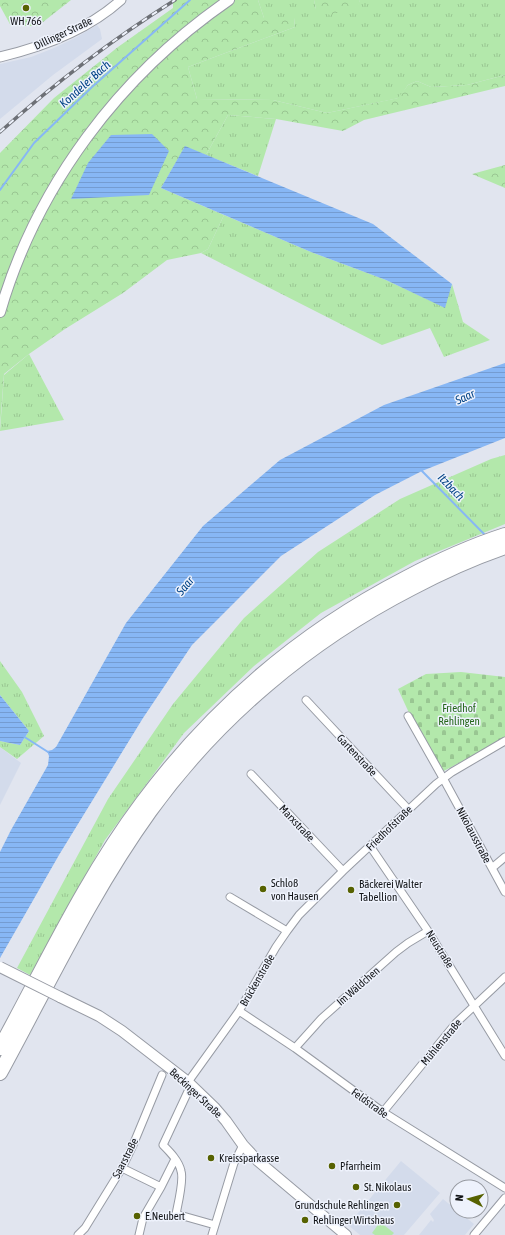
<svg xmlns="http://www.w3.org/2000/svg" width="505" height="1235" viewBox="0 0 505 1235" font-family="'Asap Condensed',sans-serif">
<style>
.built{fill:#d3dbeb}
.grass{fill:url(#grass-tufts)}
.forest{fill:url(#forest-crowns)}
.cemetery{fill:url(#cemetery-stones)}
.garden{fill:#b3e8ab}
.water{fill:url(#water-rules)}
.lines{fill:none;stroke-linecap:round;stroke-linejoin:round}
.stream{stroke:#87b7f5;stroke-width:2}
.minor-casing{stroke:#979ba4;stroke-width:9}
.tertiary-casing{stroke:#979ba4;stroke-width:11}
.secondary-casing{stroke:#979ba4;stroke-width:12}
.motorway-casing{stroke:#979ba4;stroke-width:16}
.minor{stroke:#fff;stroke-width:7}
.tertiary{stroke:#fff;stroke-width:9}
.secondary{stroke:#fff;stroke-width:10}
.motorway{stroke:#fff;stroke-width:14}
.rail-casing{stroke:#6d7076;stroke-width:3.5}
.rail{stroke:#eef2fc;stroke-width:2;stroke-dasharray:6;stroke-linecap:butt}
.secondary-bridge-casing{stroke:#979ba4;stroke-width:12;stroke-linecap:butt}
.secondary-bridge{stroke:#fff;stroke-width:10}
.poi-dot{fill:#576201;stroke:#eef2fc;stroke-width:1.5}
.labels{text-anchor:middle;dominant-baseline:central;stroke-width:3;stroke-linejoin:round;paint-order:stroke}
.poi-label{font-size:11px;fill:#121417;stroke:#eef2fc;text-anchor:start}
.street-label{font-size:11px;fill:#121417;stroke:#eef2fc}
.park-label{font-size:11px;fill:#25661a;stroke:#eef2fc}
.water-label{font-size:12px;font-style:italic;fill:#004285;stroke:#eef2fc}
</style>
<defs>
<pattern id="grass-tufts" width="24" height="20" patternUnits="userSpaceOnUse"><rect width="24" height="20" fill="#b3e8ab"/><path d="M3 7l-1-3M5 7V3M7 7l1-3M15 17l-1-3M17 17v-4M19 17l1-3" fill="none" stroke="#99c692"/></pattern>
<pattern id="forest-crowns" width="20" height="18" patternUnits="userSpaceOnUse"><rect width="20" height="18" fill="#b3e8ab"/><path d="M2 6a3 3 0 1 1 6 0M12 15a3 3 0 1 1 6 0" fill="none" stroke="#99c692"/></pattern>
<pattern id="cemetery-stones" width="16" height="16" patternUnits="userSpaceOnUse"><rect width="16" height="16" fill="#b3e8ab"/><path d="M2 7V4a2 2 0 0 1 4 0v3zM10 15v-3a2 2 0 0 1 4 0v3z" fill="#99c692"/></pattern>
<pattern id="water-rules" width="6" height="5" patternUnits="userSpaceOnUse"><rect width="6" height="5" fill="#87b7f5"/><path d="M0 2.5h6" fill="none" stroke="#749cd1"/></pattern>
</defs>
<rect width="100%" height="100%" fill="#e1e5ef"/>
<path class="built" d="M97,25L100,29L102,39L53,75L0,119V64L31,57L54,48L77,37Z
M0,747L21,763L0,805Z
M401,1161L440,1193L404,1235H360L348,1225Z
M443,1199L474,1224L465,1235H419L431,1220L433,1222L434,1220L430,1214Z"/>
<path class="grass" d="M258,0H314L316,9L357,7L360,0H505V75L467,85L431,87L417,81L408,85L399,98L327,113L273,100L197,99L188,67L295,27L294,18H264Z
M228,115L276,119L258,176L206,155Z
M224,215L311,252L386,280L444,307L452,284L463,322L490,340L444,357L430,328L382,345L201,253L208,249Z
M29,354L64,420L0,431L4,375Z
M505,455V524L415,561L321,613L254,666L184,733L105,840L30,975L17,968L108,799L173,704L244,618L318,552L400,499L491,459Z
M0,661L22,692L44,736L17,759L0,747V741L20,745L29,731L0,695Z"/>
<path class="forest" d="M0,0H71L38,26H11L0,6Z
M173,0H258L264,18H294L295,27L188,67L197,99L273,100L327,113L398,98L408,85L417,81L431,87L467,85L505,75V86L364,120L343,131L276,119L228,115L206,155L185,147L161,188L224,215L208,249L201,253L167,260L123,293L65,329L29,354L4,374L0,426V153L54,98L118,47L173,8Z
M314,0H360L358,7L330,15L316,9Z
M505,165V188L472,174Z"/>
<path class="cemetery" d="M461,672L505,677V738L442,772L410,715L398,689L426,674Z"/>
<path class="garden" d="M380,1222L394,1233L392,1235H375L372,1233Z"/>
<path class="water" d="M152,134L169,151L149,195L71,199L88,163L111,135Z
M185,146L373,224L452,284L445,308L386,280L311,252L161,188Z
M505,363V438L422,471L375,495L281,556L192,645L143,718L59,855L0,958V852L11,830L48,765L49,756L47,751L52,750L56,747L126,623L203,526L280,460L384,405Z
M0,695L29,731L20,745L0,741Z"/>
<g class="lines">
<path class="stream" d="M0,190L34,143L92,87L190,0
M420,469L486,536
M23,736L48,752"/>
<g class="minor-casing">
<path id="minor" d="M306,700L408,809
M408,716L443,778L505,892
M251,774L343,871
M370,846L428,931L505,1056
M492,868L505,857
M230,897L287,931
M239,1011L295,1048L383,1112L505,1188
M295,1048L322,1018L396,952L408,943L428,931
M188,1082L239,1011L276,947L287,931L299,915L343,871L436,784L452,772L505,741
M191,1085L163,1145C170,1152 179,1161 181,1171C184,1180 178,1204 176,1214L215,1225
M383,1112L456,1023L505,977
M122,1168L161,1187L143,1218L139,1235
M161,1187L175,1159
M78,1235L85,1228L122,1168L133,1145L162,1075
M212,1235L234,1163L243,1145
M474,1235L505,1198"/>
</g>
<g class="tertiary-casing">
<path id="tertiary" d="M0,57C42,47 89,29 121,0"/>
</g>
<g class="secondary-casing">
<path id="secondary" d="M0,312C37,185 120,75 229,0
M60,997L99,1016L122,1031L188,1082L214,1107L226,1121L243,1145L258,1161L346,1235"/>
</g>
<g class="motorway-casing">
<path id="motorway" d="M0,1048C45,966 85,879 142,803C212,709 301,632 406,578C438,561 471,546 505,535
M0,1073C48,985 91,893 150,811C218,717 309,641 412,588C442,572 473,558 505,547"/>
</g>
<use href="#minor" class="minor"/>
<use href="#tertiary" class="tertiary"/>
<use href="#secondary" class="secondary"/>
<use href="#motorway" class="motorway"/>
<g class="rail-casing">
<path id="rail" d="M0,132C55,83 113,39 175,0"/>
</g>
<use href="#rail" class="rail"/>
<g class="secondary-bridge-casing">
<path id="secondary-bridge" d="M0,967L60,997"/>
</g>
<use href="#secondary-bridge" class="secondary-bridge"/>
</g>
<g class="poi-dot">
<circle cx="26" cy="8" r="4"/>
<circle cx="263" cy="889" r="4"/>
<circle cx="351" cy="890" r="4"/>
<circle cx="211" cy="1158" r="4"/>
<circle cx="332" cy="1166" r="4"/>
<circle cx="356" cy="1187" r="4"/>
<circle cx="397" cy="1205" r="4"/>
<circle cx="137" cy="1216" r="4"/>
<circle cx="305" cy="1220" r="4"/>
</g>
<g class="labels">
<g class="poi-label">
<text x="26" y="21" text-anchor="middle">WH 766</text>
<text x="271" y="883">Schloß<tspan x="271" dy="13">von Hausen</tspan></text>
<text x="359" y="884">Bäckerei Walter<tspan x="359" dy="13">Tabellion</tspan></text>
<text x="219" y="1158">Kreissparkasse</text>
<text x="340" y="1166">Pfarrheim</text>
<text x="364" y="1187">St. Nikolaus</text>
<text x="389" y="1205" text-anchor="end">Grundschule Rehlingen</text>
<text x="145" y="1216">E.Neubert</text>
<text x="313" y="1220">Rehlinger Wirtshaus</text>
</g>
<g class="street-label">
<text transform="translate(63 33) rotate(-25)">Dillinger Straße</text>
<text transform="translate(357 755) rotate(47)">Gartenstraße</text>
<text transform="translate(297 823) rotate(47)">Marxstraße</text>
<text transform="translate(389 828) rotate(-44)">Friedhofstraße</text>
<text transform="translate(474 835) rotate(62)">Nikolausstraße</text>
<text transform="translate(440 949) rotate(58)">Neustraße</text>
<text transform="translate(257 980) rotate(-60)">Brückenstraße</text>
<text transform="translate(358 986) rotate(-41)">Im Wäldchen</text>
<text transform="translate(441 1042) rotate(-50)">Mühlenstraße</text>
<text transform="translate(196 1093) rotate(43)">Beckinger Straße</text>
<text transform="translate(370 1103) rotate(36)">Feldstraße</text>
<text transform="translate(125 1158) rotate(-63)">Saarstraße</text>
</g>
<g class="park-label">
<text x="459" y="708">Friedhof<tspan x="459" dy="13">Rehlingen</tspan></text>
</g>
<g class="water-label">
<text transform="translate(85 84) rotate(-42)">Kondeler Bach</text>
<text transform="translate(465 397) rotate(-25)">Saar</text>
<text transform="translate(451 487) rotate(46)">Itzbach</text>
<text transform="translate(185 586) rotate(-50)">Saar</text>
</g>
</g>
<g transform="translate(469 1199) rotate(276)"><circle r="19" fill="#eef2fc" stroke="#9699a0"/>
<path d="M0-3L7 15L0 10L-7 15Z" fill="#576201"/>
<text y="-6" font-size="11" font-weight="bold" text-anchor="middle" fill="#121417">N</text>
</g>
</svg>
